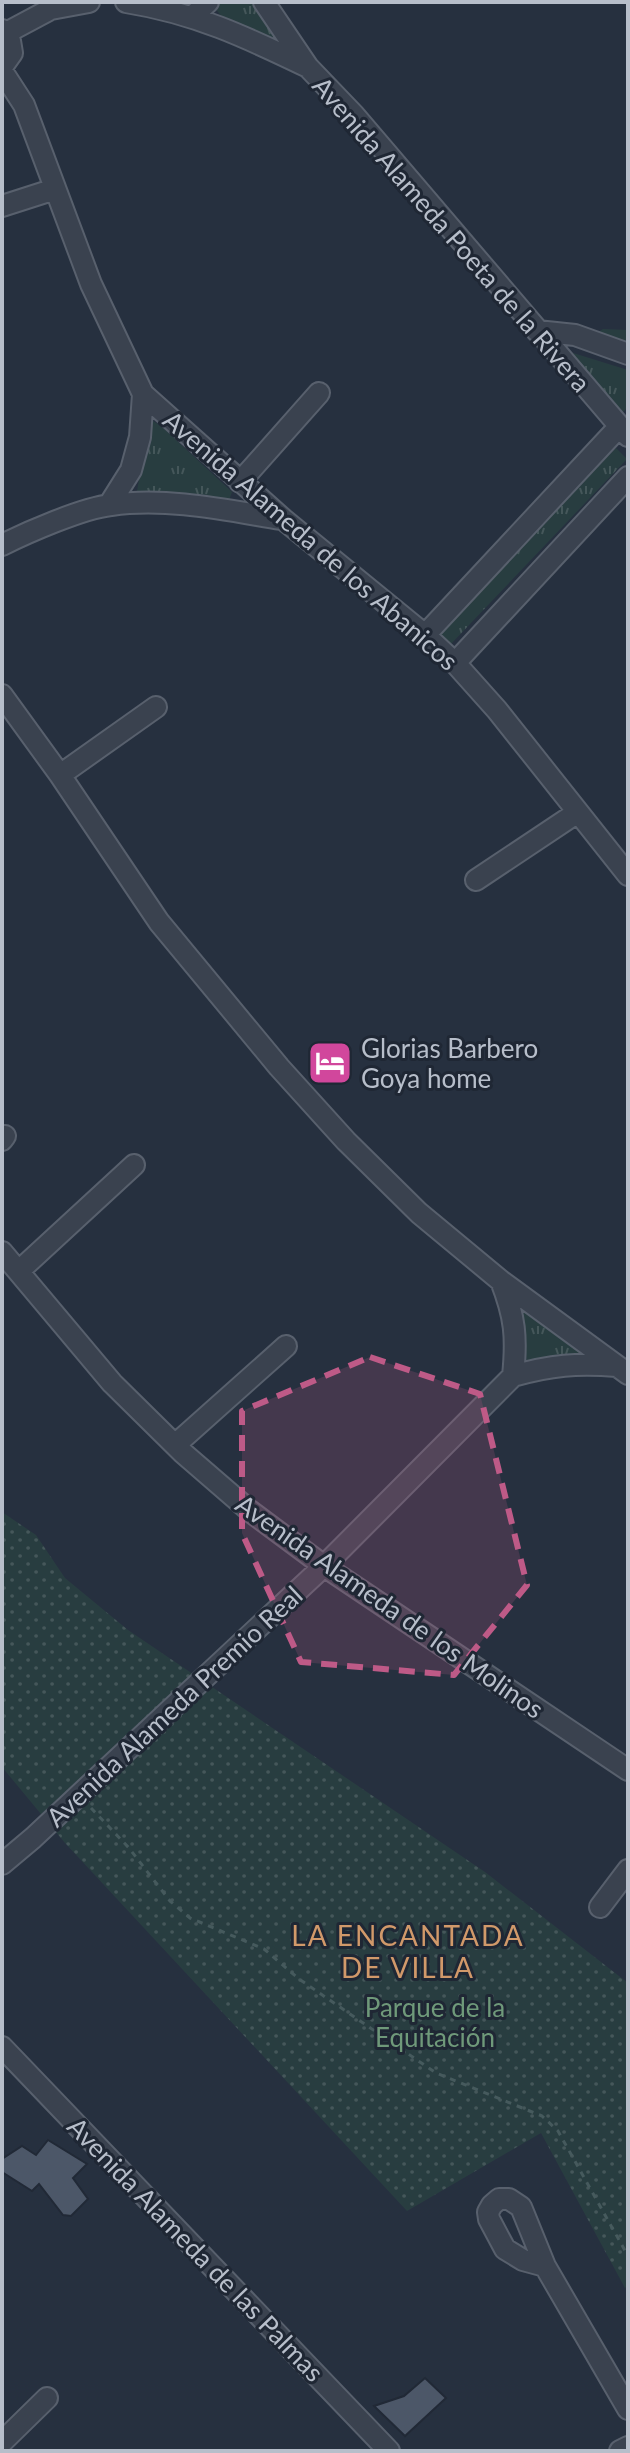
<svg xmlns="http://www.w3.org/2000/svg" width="630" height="2453" viewBox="0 0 630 2453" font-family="Lato,sans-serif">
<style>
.grass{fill:url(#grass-tufts)}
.park{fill:url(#park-dots)}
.building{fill:#4c5768;stroke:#212936;stroke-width:2}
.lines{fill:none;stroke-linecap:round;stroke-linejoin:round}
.minor-casing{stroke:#58606d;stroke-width:24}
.path{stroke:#465a5d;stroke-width:3;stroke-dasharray:6 6;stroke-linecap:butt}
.minor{stroke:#3a424f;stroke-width:20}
.marked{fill:#be5a87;fill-opacity:0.2;stroke:#be5a87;stroke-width:6;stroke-dasharray:16 10;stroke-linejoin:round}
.labels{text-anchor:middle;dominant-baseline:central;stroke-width:6;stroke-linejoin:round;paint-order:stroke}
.street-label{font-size:26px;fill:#b7beca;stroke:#1f2734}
.poi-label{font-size:26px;fill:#b7beca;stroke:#1f2734;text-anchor:start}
.park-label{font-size:26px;fill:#6f997a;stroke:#1f2734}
.neighbourhood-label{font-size:28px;letter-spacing:2px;fill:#d1996a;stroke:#1f2734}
</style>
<defs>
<pattern id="grass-tufts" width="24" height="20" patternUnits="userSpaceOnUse" patternTransform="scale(2)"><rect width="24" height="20" fill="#283d40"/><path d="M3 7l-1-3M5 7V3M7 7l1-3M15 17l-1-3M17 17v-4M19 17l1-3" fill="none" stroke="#45575a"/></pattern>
<pattern id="park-dots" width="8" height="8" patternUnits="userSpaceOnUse" patternTransform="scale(2)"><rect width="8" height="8" fill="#283d40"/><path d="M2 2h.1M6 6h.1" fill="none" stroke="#45575a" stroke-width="1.8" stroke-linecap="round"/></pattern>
</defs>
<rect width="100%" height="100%" fill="#26303f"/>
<path class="grass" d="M220,2H252L274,30V38L267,39L222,17L215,8Z
M603,329L628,330V346L597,333Z
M573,353L628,370V407L620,415L571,357Z
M153,421L161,426L232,492L229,500L137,491L149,425Z
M616,448L627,459L450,645L438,634Z
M520,1303L583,1355L527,1364Z"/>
<path class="park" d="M2,1512L36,1535L65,1578L128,1630L485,1872L628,1983V2285L625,2288L541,2133L407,2211L65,1843L2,1767Z"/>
<path class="building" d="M48,2140L87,2164L73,2178L88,2199L71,2216L63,2215L39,2184L32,2191L2,2172V2159L22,2146L36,2155Z
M425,2378L446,2398L405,2436L374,2406L404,2396Z"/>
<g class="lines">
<g class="minor-casing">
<path id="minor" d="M126,2C195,13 246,37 308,67
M264,2L308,67L354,115L628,436
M193,16L208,2
M2,30L10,41L12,53L2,67
M6,33L51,9L89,2
M2,71L24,105L91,284L143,394L283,519L425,635L455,663L497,710L628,875
M2,206L55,189
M537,331L575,335L628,354
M240,482L319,393
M109,505L131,470L140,437L143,394
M2,545C28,532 83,508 111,505C167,497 226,510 281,519
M425,635L619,427
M455,663L628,477
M2,695L60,775L159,922L279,1067L346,1141L419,1213L501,1281L628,1374
M60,775L156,707
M476,880L578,812
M2,1140L5,1136
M2,1252L112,1383L183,1453L250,1511L324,1566L628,1770
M20,1270L134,1165
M501,1281C515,1317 517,1337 513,1376
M175,1445L286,1346
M2,1864L33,1838L324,1566L513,1376C551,1365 577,1363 617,1366
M600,1907L628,1870
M2,2047L389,2451
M545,2266L523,2260L505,2249L489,2219L488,2212L492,2205L499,2199H509L521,2207L545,2266L628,2409
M2,2442L47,2398
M620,2451L628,2447"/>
</g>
<path class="path" d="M91,1808L129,1848L170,1901L190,1918L264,1949L299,1979L436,2073L542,2116L558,2131L628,2256"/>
<use href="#minor" class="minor"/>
</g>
<path class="marked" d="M370,1357L480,1394L527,1585L454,1675L301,1662L242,1533V1411Z"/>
<defs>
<g id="hotel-square" transform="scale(2.3)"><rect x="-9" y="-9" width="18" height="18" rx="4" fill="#d1479c" stroke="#1f2734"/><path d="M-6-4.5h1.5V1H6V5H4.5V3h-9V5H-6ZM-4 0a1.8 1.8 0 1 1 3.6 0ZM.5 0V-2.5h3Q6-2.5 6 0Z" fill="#fff"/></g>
</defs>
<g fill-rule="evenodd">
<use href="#hotel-square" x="330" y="1063"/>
</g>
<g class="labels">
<g class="street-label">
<text transform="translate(452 234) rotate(49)">Avenida Alameda Poeta de la Rivera</text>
<text transform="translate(311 540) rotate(41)">Avenida Alameda de los Abanicos</text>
<text transform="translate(390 1606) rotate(35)">Avenida Alameda de los Molinos</text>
<text transform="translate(174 1706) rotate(-43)">Avenida Alameda Premio Real</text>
<text transform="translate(196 2249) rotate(46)">Avenida Alameda de las Palmas</text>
</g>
<g class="poi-label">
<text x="361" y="1048">Glorias Barbero<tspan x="361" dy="30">Goya home</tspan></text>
</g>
<g class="park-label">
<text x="435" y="2007">Parque de la<tspan x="435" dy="30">Equitación</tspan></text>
</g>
<g class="neighbourhood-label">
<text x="408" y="1935">LA ENCANTADA<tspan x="408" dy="32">DE VILLA</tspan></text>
</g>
</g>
<rect width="630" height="2453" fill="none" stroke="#b7beca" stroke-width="8"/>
</svg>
